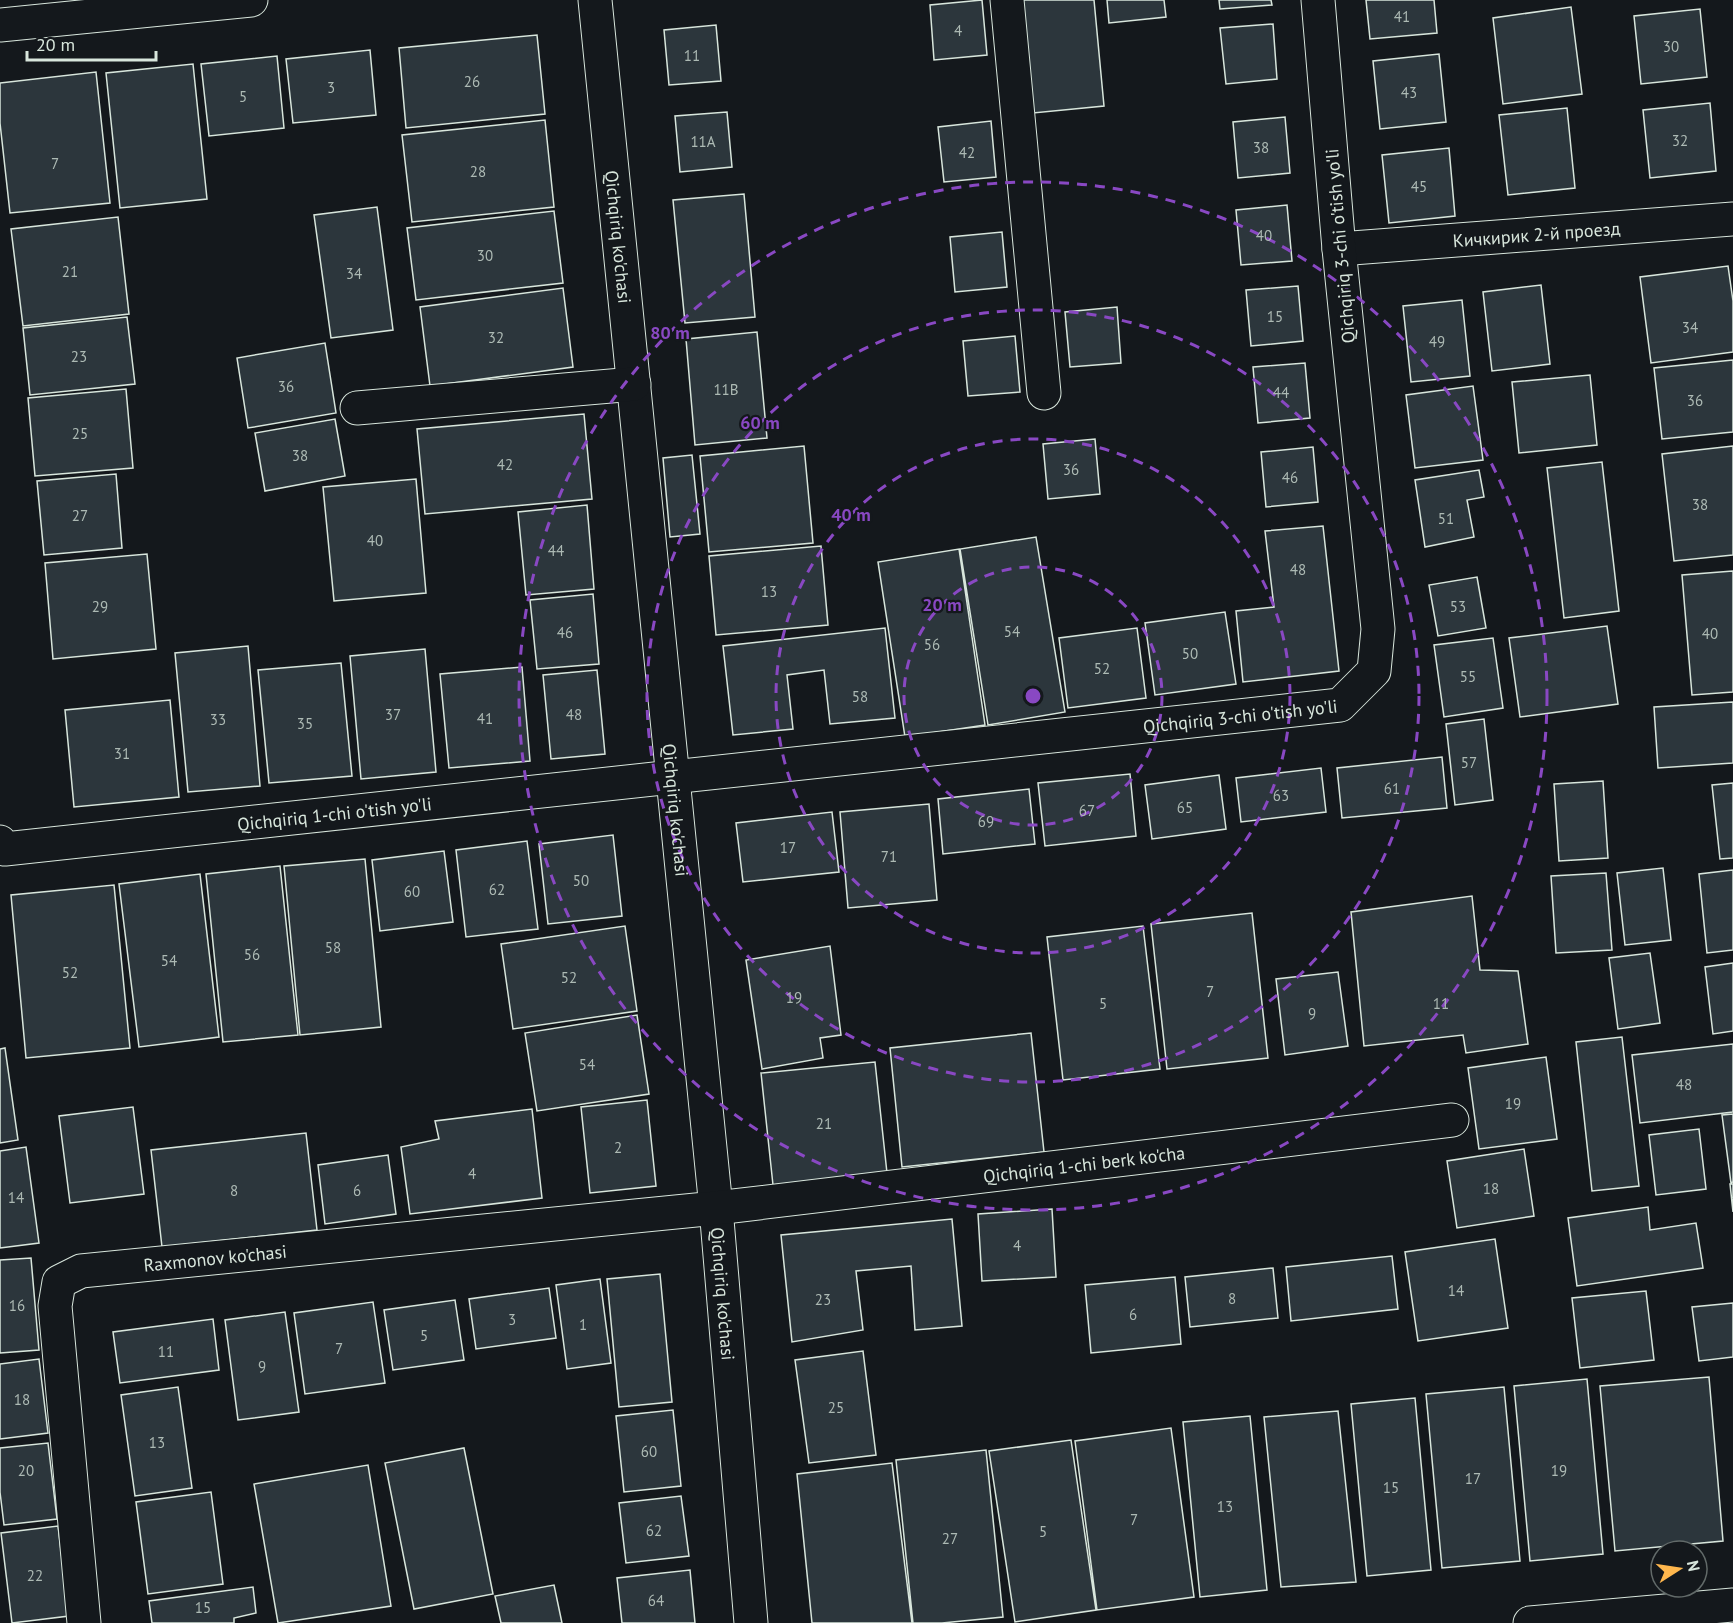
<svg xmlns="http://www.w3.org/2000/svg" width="1733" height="1623" viewBox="0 0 1733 1623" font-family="'PT Sans',sans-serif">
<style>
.building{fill:#2c363c;stroke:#d8e6dc;stroke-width:1.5}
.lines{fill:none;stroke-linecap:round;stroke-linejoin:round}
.minor-casing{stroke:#d8e6dc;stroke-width:35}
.minor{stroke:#14181c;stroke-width:33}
.ring{fill:none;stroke:#8948c3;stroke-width:3;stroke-dasharray:10 8}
.labels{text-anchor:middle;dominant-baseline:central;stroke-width:4.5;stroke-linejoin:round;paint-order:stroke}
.number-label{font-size:15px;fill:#adbab4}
.street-label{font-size:18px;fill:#d8e6dc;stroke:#14181c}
.centre{fill:#8948c3;stroke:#14181c;stroke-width:3}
.ring-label{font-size:18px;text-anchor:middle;font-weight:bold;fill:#8948c3;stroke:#14181c;stroke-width:4.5;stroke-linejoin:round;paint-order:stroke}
</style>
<rect width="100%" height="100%" fill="#14181c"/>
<path class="building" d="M982,0L987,55L934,60L930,5Z
M1022,0H1094L1104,106L1033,113Z
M1107,0H1164L1166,17L1109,23Z
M1219,0H1271L1272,5L1220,9Z
M1366,0H1434L1437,33L1370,39Z
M1571,7L1582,94L1503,104L1493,18Z
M1700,9L1707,77L1641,84L1634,16Z
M1273,24L1277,79L1226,84L1220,28Z
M716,25L721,81L669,85L664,30Z
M537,35L545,114L406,128L399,48Z
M370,50L376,115L293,123L286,59Z
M1439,54L1446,122L1380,129L1373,61Z
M277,56L284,128L209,136L201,64Z
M193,64L207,199L120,208L106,73Z
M96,72L110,203L10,213L0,123V83Z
M1710,103L1716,171L1650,178L1643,110Z
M1567,108L1575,188L1508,195L1499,115Z
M727,112L732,167L680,172L675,116Z
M1285,117L1290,173L1238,178L1233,122Z
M545,120L554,207L412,222L402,135Z
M991,121L996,177L944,182L938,127Z
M1449,148L1455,216L1389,223L1382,155Z
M744,194L755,317L685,323L673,200Z
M1287,205L1292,261L1241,265L1236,210Z
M377,207L393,330L331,338L314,215Z
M554,211L563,283L416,300L407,228Z
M118,217L129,314L23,326L11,229Z
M1002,232L1007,287L955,292L950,237Z
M1728,266L1733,301V352L1651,363L1640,277Z
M1541,285L1550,364L1492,371L1483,292Z
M1298,286L1303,341L1251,346L1246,290Z
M563,288L573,367L430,386L420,307Z
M1462,300L1470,376L1411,382L1403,306Z
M1117,307L1121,363L1070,367L1065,312Z
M127,317L135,384L30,395L23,328Z
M757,332L767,438L695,445L686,339Z
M1015,336L1020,392L968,396L963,341Z
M325,343L336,413L248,428L237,358Z
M1733,360V432L1662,439L1654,368Z
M1305,363L1310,418L1258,423L1253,367Z
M1590,375L1597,445L1519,453L1512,382Z
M1473,386L1483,460L1415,468L1406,395Z
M126,389L133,468L35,476L28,398Z
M584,414L592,499L425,514L417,429Z
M335,419L345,476L265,491L255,433Z
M1095,439L1100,494L1048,499L1043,444Z
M804,446L813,543L709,552L700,456Z
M1733,446V555L1674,561L1662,454Z
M1313,447L1318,502L1266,507L1261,452Z
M692,455L700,534L670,537L663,458Z
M1602,462L1619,611L1564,618L1547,468Z
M1479,470L1484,497L1467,500L1474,537L1425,547L1415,480Z
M116,474L122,548L44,555L37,481Z
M416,479L426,593L334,601L323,487Z
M587,505L594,589L526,595L518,512Z
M1323,526L1339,671L1243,682L1236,611L1274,607L1265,531Z
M1036,537L1065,712L988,725L960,549Z
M821,546L828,625L716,635L709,556Z
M959,549L985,725L905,737L878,562Z
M147,554L156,649L53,659L45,563Z
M1733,571V692L1692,695L1682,575Z
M1477,577L1486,628L1438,636L1429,585Z
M593,594L599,664L537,669L530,600Z
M1225,612L1236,684L1155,695L1145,623Z
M1607,626L1618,704L1520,717L1509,638Z
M885,628L895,718L830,724L824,670L787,675L793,729L733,735L723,646Z
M1137,628L1146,698L1068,708L1059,638Z
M1493,638L1503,708L1444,717L1434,645Z
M248,646L260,786L188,792L175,653Z
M425,649L436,772L361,779L350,656Z
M341,663L352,776L269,783L258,670Z
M522,667L530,761L449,768L440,674Z
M597,670L605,754L551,759L543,675Z
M170,700L179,797L74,807L65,710Z
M1733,702V763L1658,768L1654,707Z
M1484,719L1493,800L1455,805L1446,724Z
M1442,757L1447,808L1342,818L1337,768Z
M1321,768L1326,812L1241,822L1236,778Z
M1130,774L1136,836L1045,846L1038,783Z
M1219,775L1226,829L1152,839L1145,785Z
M1603,781L1608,858L1559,861L1554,784Z
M1733,783V858L1720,859L1712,785Z
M1029,789L1035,844L943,854L938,799Z
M929,804L937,900L848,908L840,812Z
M832,812L839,872L743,882L736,823Z
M613,835L622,916L548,924L539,844Z
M527,841L538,929L466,937L456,850Z
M444,851L453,922L380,931L372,860Z
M365,859L381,1027L300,1035L284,866Z
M280,866L298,1035L223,1042L206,874Z
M1663,868L1671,940L1625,945L1617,873Z
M1733,870V950L1707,953L1699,874Z
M1606,873L1612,950L1556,953L1551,876Z
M200,874L219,1037L139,1047L119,884Z
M114,885L130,1048L26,1058L11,895Z
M1472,896L1480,970L1518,971L1528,1044L1466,1053L1463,1035L1364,1046L1351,912Z
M1252,913L1268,1058L1167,1069L1151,924Z
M625,926L637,1011L513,1029L501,944Z
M1143,926L1160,1069L1063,1080L1047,937Z
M830,946L841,1035L820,1038L823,1058L762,1069L746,960Z
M1650,953L1660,1023L1618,1029L1609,958Z
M1733,963V1031L1713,1034L1705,967Z
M1338,972L1348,1046L1285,1055L1276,979Z
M637,1015L649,1094L537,1111L525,1033Z
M1031,1033L1044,1152L902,1167L890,1048Z
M1622,1037L1639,1186L1592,1191L1576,1042Z
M1733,1044V1112L1640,1123L1632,1055Z
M5,1048L18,1140L0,1143V1049Z
M1546,1057L1557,1139L1479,1149L1468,1068Z
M875,1062L887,1173L773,1185L761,1073Z
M647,1100L656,1186L590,1193L581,1107Z
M133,1107L144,1194L70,1203L59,1116Z
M532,1109L542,1198L410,1214L401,1147L439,1139L435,1121Z
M1733,1114V1182L1731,1183L1722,1115Z
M1699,1129L1706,1189L1656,1195L1649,1135Z
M306,1133L317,1230L162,1247L151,1150Z
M26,1147L39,1243L0,1248V1151Z
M1524,1149L1534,1216L1457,1228L1447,1161Z
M388,1155L396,1214L325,1224L318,1165Z
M1730,1184H1733V1212Z
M1648,1207L1650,1230L1696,1223L1703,1268L1577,1286L1568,1218Z
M1052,1209L1056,1277L982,1281L978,1214Z
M952,1219L962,1326L915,1330L911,1266L856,1271L863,1330L792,1342L781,1235Z
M1495,1239L1508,1328L1418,1341L1405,1252Z
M1392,1256L1398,1309L1291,1321L1286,1267Z
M31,1258L39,1350L0,1353V1260Z
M1273,1268L1278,1318L1190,1327L1185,1277Z
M660,1274L672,1402L619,1407L607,1279Z
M1175,1277L1181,1344L1091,1353L1085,1285Z
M600,1279L611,1363L567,1369L556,1285Z
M549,1288L556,1338L476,1349L469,1299Z
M1646,1291L1654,1360L1580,1368L1572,1298Z
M455,1300L464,1360L393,1370L384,1310Z
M373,1302L385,1383L305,1394L294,1313Z
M1733,1303V1357L1699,1361L1692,1307Z
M285,1312L299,1412L238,1420L225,1320Z
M213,1319L219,1370L120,1383L113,1332Z
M863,1351L876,1455L809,1463L795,1360Z
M39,1359L48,1433L0,1439V1364Z
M1709,1377L1723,1541L1615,1551L1600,1386Z
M1587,1379L1603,1554L1530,1561L1514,1386Z
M178,1387L192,1488L135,1496L121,1395Z
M1504,1387L1520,1561L1442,1568L1426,1394Z
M1415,1398L1431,1570L1367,1576L1351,1404Z
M673,1410L681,1486L624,1492L616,1416Z
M1338,1411L1356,1582L1281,1587L1264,1417Z
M1250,1416L1267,1590L1200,1597L1183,1422Z
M1171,1428L1194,1597L1097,1610L1075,1441Z
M1071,1440L1096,1610L1015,1622L989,1451Z
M48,1443L57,1519L4,1525L0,1492V1448Z
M464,1448L493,1594L414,1609L385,1463Z
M986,1450L1003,1617L942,1623H913L896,1460Z
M892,1463L912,1623H812L797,1474Z
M368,1465L391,1606L278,1623L254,1484Z
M211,1492L223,1584L148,1594L136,1502Z
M681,1496L689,1556L626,1563L619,1503Z
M58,1526L69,1616L12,1623L1,1533Z
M690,1570L695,1623H622L617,1578Z
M554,1585L562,1623H501L495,1596Z
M253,1587L256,1613L234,1618V1623H152L149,1601Z"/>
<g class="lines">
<g class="minor-casing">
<g id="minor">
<path id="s1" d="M595,0L716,1208L751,1623"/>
<path d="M1007,0L1044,393"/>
<path d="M0,25L251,0"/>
<path id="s2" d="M1339,249L1733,219"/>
<path d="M357,408L634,384"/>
<path id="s3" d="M0,842L5,849L1340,705L1374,671L1378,629L1339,249L1318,0"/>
<path id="s4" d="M84,1623L55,1306L59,1282L81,1271L716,1208L1452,1120"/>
<path d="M1530,1623L1733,1605"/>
</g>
</g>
<use href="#minor" class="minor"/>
</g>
<g class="ring">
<circle cx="1033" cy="696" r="129"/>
<circle cx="1033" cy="696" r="257"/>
<circle cx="1033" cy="696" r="386"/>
<circle cx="1033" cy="696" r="514"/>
</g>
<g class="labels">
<g class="number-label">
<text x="1402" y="16">41</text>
<text x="958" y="30">4</text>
<text x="1671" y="46">30</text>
<text x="692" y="55">11</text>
<text x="472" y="81">26</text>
<text x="331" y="87">3</text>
<text x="1409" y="92">43</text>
<text x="243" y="96">5</text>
<text x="1680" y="140">32</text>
<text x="703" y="141">11А</text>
<text x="1261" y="147">38</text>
<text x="967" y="152">42</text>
<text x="55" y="163">7</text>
<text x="478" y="171">28</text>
<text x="1419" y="186">45</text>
<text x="1264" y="235">40</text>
<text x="485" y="255">30</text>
<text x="70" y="271">21</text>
<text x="354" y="273">34</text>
<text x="1275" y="316">15</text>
<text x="1690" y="327">34</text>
<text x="496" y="337">32</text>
<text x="1437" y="341">49</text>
<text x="79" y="356">23</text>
<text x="286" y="386">36</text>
<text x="726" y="389">11В</text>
<text x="1281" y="392">44</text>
<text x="1695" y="400">36</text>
<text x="80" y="433">25</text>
<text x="300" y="455">38</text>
<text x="505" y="464">42</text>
<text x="1071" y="469">36</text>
<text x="1290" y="477">46</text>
<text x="1700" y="504">38</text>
<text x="80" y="515">27</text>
<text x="1446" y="518">51</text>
<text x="375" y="540">40</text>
<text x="556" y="550">44</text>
<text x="1298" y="569">48</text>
<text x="769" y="591">13</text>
<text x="100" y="606">29</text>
<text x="1458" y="606">53</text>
<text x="1012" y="631">54</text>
<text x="565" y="632">46</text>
<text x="1710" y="633">40</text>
<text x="932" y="644">56</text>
<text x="1190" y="653">50</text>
<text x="1102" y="668">52</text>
<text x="1468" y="676">55</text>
<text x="860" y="696">58</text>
<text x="393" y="714">37</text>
<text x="574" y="714">48</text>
<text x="485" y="718">41</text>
<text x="218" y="719">33</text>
<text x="305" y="723">35</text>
<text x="122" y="753">31</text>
<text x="1469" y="762">57</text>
<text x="1392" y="788">61</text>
<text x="1281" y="795">63</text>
<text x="1185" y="807">65</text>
<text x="1087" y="810">67</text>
<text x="986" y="821">69</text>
<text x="788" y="847">17</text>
<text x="889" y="856">71</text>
<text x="581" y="880">50</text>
<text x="497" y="889">62</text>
<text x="412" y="891">60</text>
<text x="333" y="947">58</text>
<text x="252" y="954">56</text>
<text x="169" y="960">54</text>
<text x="70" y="972">52</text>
<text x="569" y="977">52</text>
<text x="1210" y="991">7</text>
<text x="794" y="997">19</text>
<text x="1103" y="1003">5</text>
<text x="1441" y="1003">11</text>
<text x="1312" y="1013">9</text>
<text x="587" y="1064">54</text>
<text x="1684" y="1084">48</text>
<text x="1513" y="1103">19</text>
<text x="824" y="1123">21</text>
<text x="618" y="1147">2</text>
<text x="472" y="1173">4</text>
<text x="1491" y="1188">18</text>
<text x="234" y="1190">8</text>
<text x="357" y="1190">6</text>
<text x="16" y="1197">14</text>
<text x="1017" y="1245">4</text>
<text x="1456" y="1290">14</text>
<text x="1232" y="1298">8</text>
<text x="823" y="1299">23</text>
<text x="17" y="1305">16</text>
<text x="1133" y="1314">6</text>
<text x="512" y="1319">3</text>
<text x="583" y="1324">1</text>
<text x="424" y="1335">5</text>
<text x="339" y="1348">7</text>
<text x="166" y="1351">11</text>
<text x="262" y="1366">9</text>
<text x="22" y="1399">18</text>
<text x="836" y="1407">25</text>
<text x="157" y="1442">13</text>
<text x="649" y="1451">60</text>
<text x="26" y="1470">20</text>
<text x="1559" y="1470">19</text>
<text x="1473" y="1478">17</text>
<text x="1391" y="1487">15</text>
<text x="1225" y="1506">13</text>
<text x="1134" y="1519">7</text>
<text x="654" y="1530">62</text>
<text x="1043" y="1531">5</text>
<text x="950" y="1538">27</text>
<text x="35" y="1575">22</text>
<text x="656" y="1600">64</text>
<text x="203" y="1607">15</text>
</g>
<g class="street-label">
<text stroke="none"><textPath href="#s2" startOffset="198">Кичкирик 2-й проезд</textPath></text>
<text stroke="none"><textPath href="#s1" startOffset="238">Qichqiriq ko'chasi</textPath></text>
<text transform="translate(1340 246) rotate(-95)">Qichqiriq 3-chi o'tish yo'li</text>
<text stroke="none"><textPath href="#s3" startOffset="1251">Qichqiriq 3-chi o'tish yo'li</textPath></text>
<text stroke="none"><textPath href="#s1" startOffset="814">Qichqiriq ko'chasi</textPath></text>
<text stroke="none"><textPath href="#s3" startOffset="340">Qichqiriq 1-chi o'tish yo'li</textPath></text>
<text stroke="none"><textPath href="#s4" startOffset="1376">Qichqiriq 1-chi berk ko'cha</textPath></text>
<text stroke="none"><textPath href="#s4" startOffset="502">Raxmonov ko'chasi</textPath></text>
<text stroke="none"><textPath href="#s1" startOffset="1300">Qichqiriq ko'chasi</textPath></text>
</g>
</g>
<circle cx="1033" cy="696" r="9" class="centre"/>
<g class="ring-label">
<text x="670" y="339">80 m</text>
<text x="760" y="429">60 m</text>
<text x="851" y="521">40 m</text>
<text x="942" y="611">20 m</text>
</g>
<g transform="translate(1679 1569) rotate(78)"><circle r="28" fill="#14181c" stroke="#626a69" stroke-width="1.5"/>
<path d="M0-4.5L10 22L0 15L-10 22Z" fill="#ffb74d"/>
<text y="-9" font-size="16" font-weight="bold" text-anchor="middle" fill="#d8e6dc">N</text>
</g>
<path d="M27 51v9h129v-9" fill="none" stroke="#d8e6dc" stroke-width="3"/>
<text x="36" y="51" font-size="18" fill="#d8e6dc" stroke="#14181c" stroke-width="4.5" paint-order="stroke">20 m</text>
</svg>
